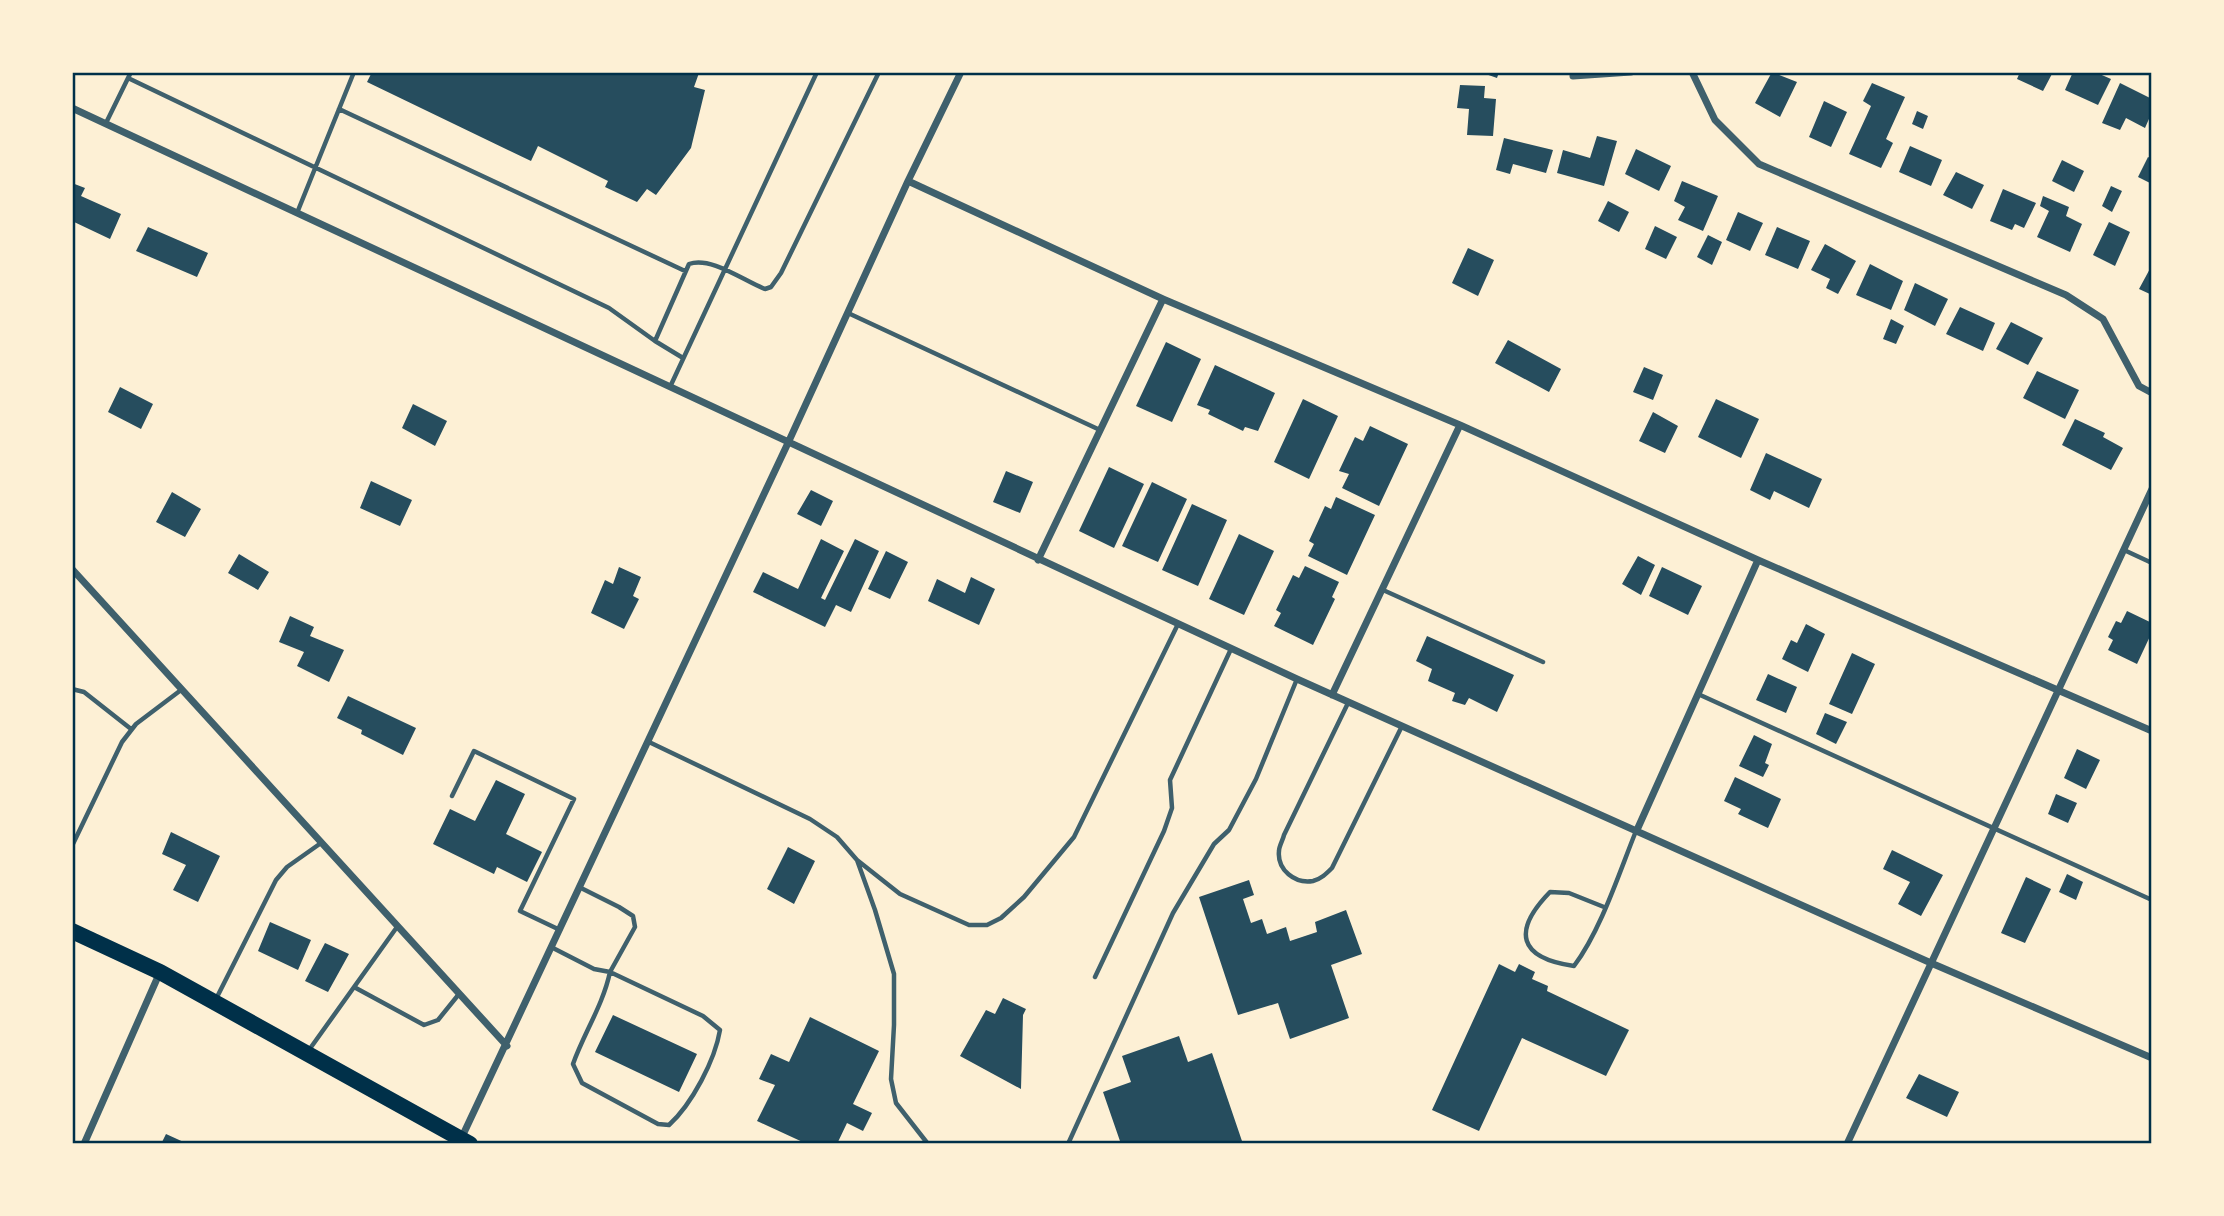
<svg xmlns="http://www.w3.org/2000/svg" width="2224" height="1216" viewBox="0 0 2224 1216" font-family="Helvetica,sans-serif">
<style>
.building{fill:#264d5e}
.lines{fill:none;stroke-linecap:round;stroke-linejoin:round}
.service{stroke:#3f606c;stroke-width:4.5}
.minor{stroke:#3f606c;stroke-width:7}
.trunk{stroke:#003049;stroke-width:16}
.neatline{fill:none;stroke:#003049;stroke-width:2.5}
</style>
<rect width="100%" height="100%" fill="#fdf0d5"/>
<path class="building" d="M372,72H697L699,73L694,87L705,90L691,148L656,195L647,189L637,202L605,187L608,181L538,146L531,161L367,82Z
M1480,72H1499L1497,78Z
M1772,72L1797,82L1780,117L1755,103Z
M2020,72H2053L2043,91L2017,79Z
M2073,72H2095L2111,79L2098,105L2065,90Z
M1872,83L1905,97L1886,139L1893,143L1881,168L1849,154L1871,106L1863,101Z
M2120,83L2152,99V112L2145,128L2126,118L2120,130L2102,123Z
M1460,85L1485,86L1484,98L1496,99L1493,136L1467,135L1469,109L1457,108Z
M1824,101L1847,112L1831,147L1809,137Z
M1917,111L1928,116L1923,129L1912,124Z
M1597,136L1617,141L1604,186L1557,173L1563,150L1590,158Z
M1504,138L1553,150L1546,173L1513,164L1510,174L1496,170Z
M1910,146L1942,160L1931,186L1899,172Z
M1636,149L1671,166L1659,191L1625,174Z
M2148,157L2152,159V184L2138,177Z
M2062,160L2084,171L2074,192L2052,181Z
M1956,172L1984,185L1972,209L1943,195Z
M1682,181L1718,196L1703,231L1678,220L1685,207L1674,201Z
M72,183L85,188L81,196L121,214L110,239L72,221Z
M2111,186L2122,191L2112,212L2102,206Z
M2003,189L2036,203L2024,228L2015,224L2012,230L1990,221Z
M2043,196L2069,207L2066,216L2082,224L2070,252L2037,237L2049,211L2040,206Z
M1608,201L1629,212L1619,232L1598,221Z
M1738,212L1763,223L1750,251L1726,240Z
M2109,222L2130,232L2115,266L2093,255Z
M1655,226L1677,237L1666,259L1645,249Z
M148,227L208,253L197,277L136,251Z
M1777,227L1810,241L1798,269L1765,255Z
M1708,235L1722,242L1712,265L1697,257Z
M1825,244L1856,261L1838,294L1826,288L1830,279L1811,270Z
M1468,248L1494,260L1478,296L1452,283Z
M1870,264L1903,281L1891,310L1856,295Z
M2152,265V295L2139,289Z
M1915,283L1948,299L1935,326L1904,310Z
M1960,307L1995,323L1983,351L1946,334Z
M1891,319L1904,326L1896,344L1883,339Z
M2011,322L2043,338L2028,365L1996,349Z
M1508,340L1561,369L1549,392L1495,363Z
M1166,342L1201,359L1172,422L1136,406Z
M1215,365L1275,393L1258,431L1245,427L1243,431L1208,414L1210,410L1197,405Z
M1644,367L1663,375L1653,400L1633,392Z
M2037,371L2079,390L2065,419L2023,398Z
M120,387L153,404L141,429L108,412Z
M1303,399L1338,416L1309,479L1274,462Z
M1716,399L1759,419L1741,458L1698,437Z
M413,404L447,421L435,446L402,428Z
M1653,412L1678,426L1665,453L1639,441Z
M2075,419L2105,433L2103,437L2123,448L2111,470L2062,445Z
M1370,426L1408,444L1379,506L1342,488L1349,474L1339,471L1355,437L1363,441Z
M1766,453L1822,479L1809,508L1774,491L1770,500L1750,490Z
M1109,467L1144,484L1114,548L1079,531Z
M1006,471L1033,482L1020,513L993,502Z
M371,481L412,500L400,526L360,508Z
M1152,482L1187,499L1158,562L1122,546Z
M811,490L833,501L821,526L797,514Z
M172,492L201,509L185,537L156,522Z
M1336,497L1375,515L1347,575L1308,556L1314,544L1309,541L1325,506L1331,509Z
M1192,504L1227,520L1198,586L1162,570Z
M1239,534L1274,551L1244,615L1209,599Z
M821,539L844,551L821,598L825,600L855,539L879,551L851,612L836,605L825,627L753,592L763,572L798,589Z
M886,551L908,562L890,599L868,589Z
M239,554L269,572L258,590L228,573Z
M1638,556L1655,565L1641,595L1622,584Z
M1305,566L1339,582L1332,597L1335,599L1313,645L1274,626L1281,613L1276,610L1293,575L1299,578Z
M619,567L641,577L633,596L639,599L624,629L591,613L605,580L613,584Z
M1662,567L1702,586L1688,615L1649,596Z
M971,577L995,589L979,625L928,601L937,579L965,593Z
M2127,611L2152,623V632L2137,664L2108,650L2113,640L2108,637L2116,621L2121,623Z
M290,616L314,627L310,636L344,650L329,682L297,666L304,652L279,642Z
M1806,624L1825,634L1808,672L1782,659L1791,640L1797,643Z
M1427,636L1514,675L1497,712L1469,698L1465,705L1452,701L1455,693L1428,681L1432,669L1416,661Z
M1852,653L1875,664L1852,714L1829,704Z
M1768,674L1797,687L1786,713L1756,700Z
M348,696L416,728L403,755L361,734L362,730L337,718Z
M1825,713L1847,722L1836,744L1816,734Z
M1754,735L1772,744L1765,763L1769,765L1763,777L1739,766Z
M2077,749L2100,760L2086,789L2064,778Z
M1735,777L1781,799L1768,828L1738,814L1741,809L1724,801Z
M496,780L525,794L506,834L542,852L527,882L497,867L494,874L433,844L450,809L475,821Z
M2056,794L2077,803L2068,823L2048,814Z
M171,832L220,856L198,902L173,890L186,865L162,854Z
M788,847L815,861L794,904L767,889Z
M1892,850L1943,875L1921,916L1898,904L1910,882L1883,869Z
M2067,874L2083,882L2076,900L2059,892Z
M2026,877L2051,889L2025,943L2001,933Z
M1249,880L1254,895L1243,899L1251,923L1262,919L1267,934L1286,927L1290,941L1317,932L1315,922L1346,910L1362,954L1331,965L1349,1018L1290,1039L1278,1003L1238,1015L1199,897Z
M270,922L311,940L298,970L258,951Z
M325,943L349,954L328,992L305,981Z
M1499,964L1515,972L1519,964L1535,972L1532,979L1548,986L1547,991L1629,1030L1606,1076L1522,1038L1479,1131L1432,1110Z
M1003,998L1026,1009L1023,1015L1021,1089L960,1056L986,1010L995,1014Z
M613,1015L697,1054L679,1092L595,1052Z
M810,1017L879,1051L853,1104L872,1113L863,1131L847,1123L837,1144H807L757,1121L775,1085L759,1079L771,1054L789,1062Z
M1179,1036L1188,1062L1212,1053L1243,1144H1121L1103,1092L1131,1082L1122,1056Z
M1919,1074L1959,1092L1947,1117L1906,1098Z
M166,1134L188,1144H161Z"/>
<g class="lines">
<path class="service" d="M128,78L609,308L655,341
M339,109L685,271
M106,123L131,72
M297,213L354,72
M848,313L1100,430
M683,358L655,341L689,264C711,256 744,281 765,289L771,287L781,273L879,72
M670,387L817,72
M2124,550L2152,563
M1383,590L1543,662
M72,689L84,692L131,729
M1698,694L2152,900
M1348,703L1284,835C1283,840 1279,846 1279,851C1277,870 1295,884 1313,881C1321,879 1326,874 1332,868L1402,726
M649,742L810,819L837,837L857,860L875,910L894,974V1025L891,1079L896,1103L928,1144
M452,796L474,751L574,799L520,911L560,930
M72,846L122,742L136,724L181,690
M857,860L900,894L969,925H987L1001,918L1024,897L1074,837L1178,624
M1604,907L1569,893L1550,892C1512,931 1518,958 1574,966C1601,930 1619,873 1636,831
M553,948L594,969L610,972L635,927L633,916L619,907L581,888
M610,972L703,1016L720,1030C715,1060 692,1104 669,1125L658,1124L582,1083L573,1064C584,1033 603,1005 610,972Z
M1095,977L1164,831L1172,808L1170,780L1231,649
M354,987L424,1025L438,1020L459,994
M216,999L276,880L287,867L321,843
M309,1050L397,927
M1068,1144L1173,913L1214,844L1229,830L1256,779L1297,679"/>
<path class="minor" d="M1692,72L1715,120L1759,164L2066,295L2103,319L2139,386L2152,393
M1573,76L1631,72
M72,108L1297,679L1931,963L2152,1058
M908,181L1163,299L1460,425L1758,560L2152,731
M1038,560L1163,299
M72,569L507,1046
M1332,695L1460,425
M1637,830L1758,560
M461,1139L788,443L908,181L961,72
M84,1144L160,972
M1847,1144L2152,489"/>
<path class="trunk" d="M72,931L160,972L470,1144"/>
</g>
<rect width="2224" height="1216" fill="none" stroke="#fdf0d5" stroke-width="147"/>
<rect x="74" y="74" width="2076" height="1068" class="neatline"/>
</svg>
